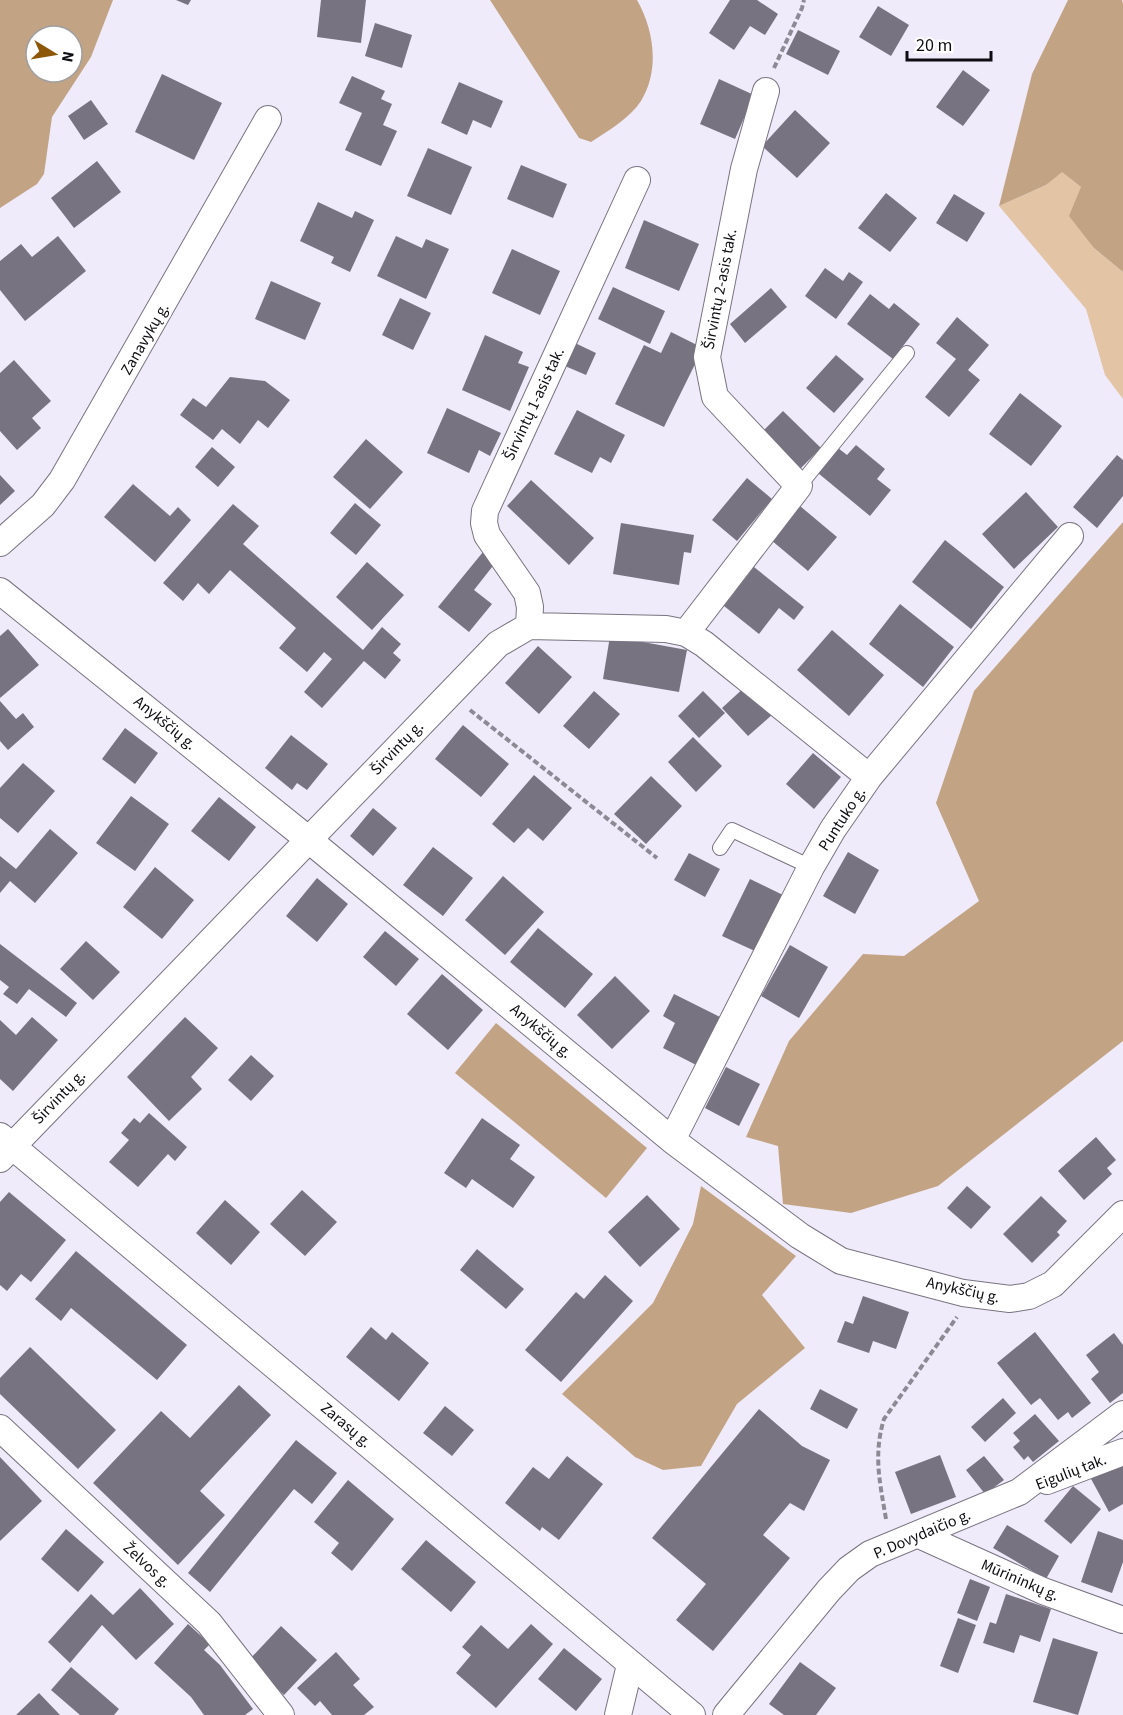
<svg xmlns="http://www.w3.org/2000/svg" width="1123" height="1715" viewBox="0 0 1123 1715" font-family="'Source Sans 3',sans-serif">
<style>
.green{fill:#e3c4a5}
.forest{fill:#c2a485;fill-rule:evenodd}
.building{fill:#787381}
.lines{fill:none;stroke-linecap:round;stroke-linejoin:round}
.service-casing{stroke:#797481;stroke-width:16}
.minor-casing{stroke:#797481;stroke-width:28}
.path{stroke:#8e8a95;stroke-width:4;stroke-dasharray:6 3;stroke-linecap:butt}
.service{stroke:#fff;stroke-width:14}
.minor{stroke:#fff;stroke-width:26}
.labels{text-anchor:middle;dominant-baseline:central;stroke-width:4.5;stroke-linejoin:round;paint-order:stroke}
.street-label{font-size:16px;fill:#0f0d12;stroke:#fff}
</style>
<rect width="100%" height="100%" fill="#f0ebfa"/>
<path class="green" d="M1061,171L1081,187L1094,248L1123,272V399L1105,375L1086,309L999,206L1046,185Z"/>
<path class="forest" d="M0,0H113L91,57L52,117L44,174L37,184L0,208ZM36,36H72V72H36Z
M490,0H637C654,30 660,70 641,101C630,118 608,131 591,142L579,138Z
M1068,0H1122L1123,4V272L1094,248L1069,216L1081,187L1062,172L1046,185L999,206L1032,74Z
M1123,522V1041L938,1186L851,1213L783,1204L778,1146L746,1137L789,1041L863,954L904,956L979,901L936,803L974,691Z
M496,1023L647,1148L606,1198L455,1073Z
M701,1186L796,1256L762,1295L805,1348L737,1404L701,1466L663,1470L635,1457L562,1394L653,1303L693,1224Z"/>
<path class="building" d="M176,0H191L188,5Z
M321,0H366L361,43L317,37Z
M730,0H757L778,14L765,35L750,26L734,50L709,33Z
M878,6L909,25L891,56L859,37Z
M375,23L412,35L402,68L365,56Z
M798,30L840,51L828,75L786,54Z
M963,70L990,90L963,126L936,107Z
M162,74L222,103L194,160L135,132Z
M352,76L385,91L381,99L392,104L383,125L397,131L381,166L345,150L362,113L339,103Z
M719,79L754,95L735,139L700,124Z
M459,82L503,101L491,128L473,120L467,135L441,123Z
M91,100L108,124L84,140L68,116Z
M795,110L830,143L797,178L762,146Z
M428,148L472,167L451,215L407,196Z
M97,161L121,192L74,228L51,198Z
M521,165L567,184L553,218L507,199Z
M886,193L917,218L890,252L858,228Z
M954,194L985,213L967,242L936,223Z
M318,202L352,218L355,211L374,220L350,272L331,263L334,257L300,241Z
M644,220L699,244L679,291L625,268Z
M58,236L86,271L25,321L0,290V261L21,244L32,257Z
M396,236L422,248L426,239L449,249L426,299L377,276Z
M512,249L560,271L540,315L492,293Z
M825,268L843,281L849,272L863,282L836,319L805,296Z
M271,281L321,303L305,340L255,319Z
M613,287L665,311L650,344L598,319Z
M771,288L787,307L745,343L730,324Z
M870,294L889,309L894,303L920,324L893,359L847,324Z
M400,298L431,313L413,350L382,335Z
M957,317L989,345L968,370L980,380L949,417L925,397L956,359L936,343Z
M671,332L703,348L664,427L615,404L644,345L661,353Z
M485,335L523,352L518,363L529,367L510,411L462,390Z
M575,343L596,353L586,375L565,366Z
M836,355L864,379L834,413L806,388Z
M14,360L51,401L32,418L41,428L17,450L0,431V373Z
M230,377L265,381L290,400L268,428L258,420L240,444L222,429L213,440L180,415L193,398L206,407Z
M1020,393L1062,426L1031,466L989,434Z
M447,408L501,433L490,456L479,450L469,473L427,453Z
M577,410L625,435L611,463L600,457L592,473L554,454Z
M783,411L821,448L799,470L761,433Z
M366,439L403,472L370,509L333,477Z
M856,445L885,469L877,479L891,490L870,516L818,473L838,448L847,455Z
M212,447L235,467L218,487L195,467Z
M1117,455L1123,460V496L1097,528L1073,507Z
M0,475L15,491L0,505Z
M747,478L772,499L737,541L712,520Z
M531,480L594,538L569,565L507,506Z
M133,484L170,516L178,507L191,520L155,562L104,517Z
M1026,492L1058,527L1014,569L982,534Z
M355,503L381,525L356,555L330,533Z
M233,504L259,526L243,544L363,650L382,627L401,644L393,653L401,660L385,679L364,661L322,708L304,692L332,659L324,652L307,672L279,648L296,628L230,570L209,594L198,583L183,601L163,583Z
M800,506L837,537L808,571L771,540Z
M621,523L694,535L691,553L684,552L679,585L613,574Z
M945,540L1004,587L971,629L912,582Z
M483,552L496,562L474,590L492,604L469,632L438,607Z
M367,562L404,595L372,630L336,597Z
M754,567L804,607L794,620L779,608L759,634L724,606Z
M900,604L954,647L923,687L869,644Z
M8,629L39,665L0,698V636Z
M832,630L884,675L849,716L797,670Z
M610,636L687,650L679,692L603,679Z
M538,646L572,677L539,714L505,683Z
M747,685L773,714L748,736L722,708Z
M594,691L620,714L589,749L563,726Z
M703,691L725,713L699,738L678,716Z
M0,701L16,719L23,713L34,727L8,750L0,741Z
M463,725L509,764L481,797L435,759Z
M125,728L158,753L135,784L102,759Z
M291,735L328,764L307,790L297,783L292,790L265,768Z
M693,737L722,766L696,792L668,762Z
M813,753L841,777L814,809L786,784Z
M23,763L55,791L18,833L0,818V788Z
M534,775L572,808L543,841L528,828L514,843L492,824Z
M651,776L682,806L646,844L614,814Z
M131,796L169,824L135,871L96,843Z
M219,797L256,827L229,861L191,831Z
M373,808L397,828L373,856L350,836Z
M50,829L78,853L35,903L10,881L0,893V856L16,869Z
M433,847L473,878L443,916L403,885Z
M848,852L879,870L855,914L823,896Z
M689,853L720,869L705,897L674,880Z
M155,867L194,900L162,939L123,907Z
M503,876L544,912L505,955L465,920Z
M317,878L348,904L317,942L286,916Z
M750,879L785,896L757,952L722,936Z
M538,928L593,974L565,1008L510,962Z
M385,931L419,959L396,986L363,957Z
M86,941L120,972L93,1000L60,969Z
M0,944L77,1003L66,1017L29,989L17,1004L3,994L9,987L0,980Z
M790,945L828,967L799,1018L761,996Z
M442,974L483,1010L448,1050L407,1014Z
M615,976L650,1011L612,1049L577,1015Z
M674,994L726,1020L702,1068L663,1048L675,1023L663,1016Z
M32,1017L58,1040L13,1091L0,1079V1020L16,1035Z
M185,1017L218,1048L191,1077L202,1089L169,1121L127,1077Z
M251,1055L274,1076L251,1101L228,1080Z
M726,1067L760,1084L739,1126L705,1108Z
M149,1113L187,1147L175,1161L168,1154L138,1187L109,1162L129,1140L121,1133L134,1118L140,1123Z
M482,1118L520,1145L510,1159L535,1177L513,1208L472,1179L466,1188L444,1173Z
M1096,1137L1116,1160L1107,1168L1112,1174L1084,1200L1058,1171Z
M967,1186L991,1207L971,1229L947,1208Z
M302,1190L337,1222L305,1256L270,1224Z
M9,1192L66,1240L31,1282L21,1274L7,1291L0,1285V1202Z
M647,1195L680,1229L640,1267L608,1232Z
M1041,1196L1067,1221L1057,1232L1060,1235L1032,1263L1003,1234Z
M225,1200L260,1232L231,1265L196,1233Z
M477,1249L524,1289L506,1309L460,1270Z
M76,1251L187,1345L157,1380L71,1308L61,1321L35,1299Z
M605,1275L633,1301L561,1382L525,1350L576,1292L584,1299Z
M863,1296L909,1312L896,1349L873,1341L869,1353L837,1342L845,1321L853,1324Z
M371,1327L386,1340L392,1332L429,1363L399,1401L346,1357Z
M1035,1332L1091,1403L1072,1418L1068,1412L1058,1420L1040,1398L1031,1405L997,1363Z
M1114,1333L1123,1345V1393L1110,1403L1091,1379L1099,1372L1086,1355Z
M30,1347L116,1430L78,1469L0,1394V1378Z
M239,1385L271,1415L200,1491L225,1515L178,1565L93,1483L161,1411L190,1438Z
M820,1389L858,1409L847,1429L810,1409Z
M1003,1398L1016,1413L985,1442L971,1427Z
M445,1406L474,1430L452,1456L423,1433Z
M759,1409L802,1446L830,1460L804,1511L790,1503L763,1535L790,1558L713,1651L676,1620L706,1584L652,1538Z
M1035,1414L1059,1441L1033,1462L1028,1456L1024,1460L1013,1447L1020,1441L1013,1433Z
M296,1440L337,1473L312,1504L294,1489L210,1592L188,1573Z
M940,1455L956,1497L911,1514L895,1472Z
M567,1456L603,1484L559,1540L542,1527L540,1531L505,1503L533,1467L549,1479Z
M984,1456L1004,1480L985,1494L966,1470Z
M0,1457L42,1501L0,1541Z
M1123,1459V1504L1109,1512L1090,1477Z
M348,1480L394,1519L352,1571L331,1553L339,1543L314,1522Z
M1073,1486L1101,1509L1071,1544L1044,1521Z
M1007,1525L1059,1556L1046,1579L993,1548Z
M66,1529L104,1562L78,1592L41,1559Z
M1098,1531L1123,1540V1562L1112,1593L1081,1582Z
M426,1540L476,1582L451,1612L401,1569Z
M970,1579L990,1587L977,1621L957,1613Z
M140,1588L174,1624L136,1660L102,1625L70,1663L48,1642L91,1594L113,1615Z
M1006,1594L1051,1609L1040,1642L1020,1635L1014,1653L983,1643L990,1622L996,1624Z
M958,1618L976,1625L958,1673L940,1666Z
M188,1624L210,1644L204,1650L220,1665L253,1709L245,1715H204L191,1697L154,1663Z
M531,1624L553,1644L496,1708L456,1673L471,1655L462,1647L481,1625L508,1649Z
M281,1626L317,1660L284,1695L248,1661Z
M1053,1638L1098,1652L1078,1715L1033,1702Z
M564,1648L602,1679L576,1711L538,1679Z
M336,1652L360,1679L353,1685L374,1707L364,1715H332L320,1701L315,1706L297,1688Z
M800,1662L836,1688L816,1715H784L769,1704Z
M71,1667L119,1709L114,1715H80L51,1690Z
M39,1693L60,1715H16Z"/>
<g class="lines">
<g class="service-casing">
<path id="service" d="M799,486L907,353
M720,848L732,830L811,867"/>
</g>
<g class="minor-casing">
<path id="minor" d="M0,543L43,505L62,480L268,119
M0,591L309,840L672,1140L800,1236L841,1261L963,1293L1010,1299L1029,1296L1053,1284L1123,1214
M529,626L530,607L527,593L487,535L484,523L485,511L637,180
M686,633L799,486L715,397L707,357L744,169L766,91
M0,1136L692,1715
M672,1140L811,867L833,829L869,777L1070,536
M0,1159L498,644L529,626L666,629L686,633L704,644L869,777
M0,1428L209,1623L281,1715
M1047,1481L1123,1452
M919,1535L1043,1591L1123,1620
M618,1715L630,1665
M726,1715L829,1590L849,1569L870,1554L1019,1492L1123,1414"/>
</g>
<path class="path" d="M774,68L802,8L804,0
M470,710L657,858
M886,1519C880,1483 873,1455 884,1419L957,1317"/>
<use href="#service" class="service"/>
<use href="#minor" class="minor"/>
</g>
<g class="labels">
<g class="street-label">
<text transform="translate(720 289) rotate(-79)">Širvintų 2-asis tak.</text>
<text transform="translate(145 339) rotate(-60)">Zanavykų g.</text>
<text transform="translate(534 404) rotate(-65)">Širvintų 1-asis tak.</text>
<text transform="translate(165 723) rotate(39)">Anykščių g.</text>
<text transform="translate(397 748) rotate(-46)">Širvintų g.</text>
<text transform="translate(842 819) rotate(-57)">Puntuko g.</text>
<text transform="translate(541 1031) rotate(40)">Anykščių g.</text>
<text transform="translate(59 1097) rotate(-46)">Širvintų g.</text>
<text transform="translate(963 1290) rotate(12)">Anykščių g.</text>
<text transform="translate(346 1425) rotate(40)">Zarasų g.</text>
<text transform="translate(1071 1472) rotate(-21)">Eigulių tak.</text>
<text transform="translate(922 1534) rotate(-23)">P. Dovydaičio g.</text>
<text transform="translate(147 1565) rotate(43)">Želvos g.</text>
<text transform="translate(1020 1580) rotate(23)">Mūrininkų g.</text>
</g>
</g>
<g transform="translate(54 54) rotate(101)"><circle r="28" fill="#ffffff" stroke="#9f9ea0" stroke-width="1.5"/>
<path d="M0-4.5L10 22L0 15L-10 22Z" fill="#8c5708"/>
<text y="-9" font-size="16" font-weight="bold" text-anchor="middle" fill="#0f0d12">N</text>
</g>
<path d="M907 51v9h84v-9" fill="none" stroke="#0f0d12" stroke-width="3"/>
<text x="916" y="51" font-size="18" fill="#0f0d12" stroke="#ffffff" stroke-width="4.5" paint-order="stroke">20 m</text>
</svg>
